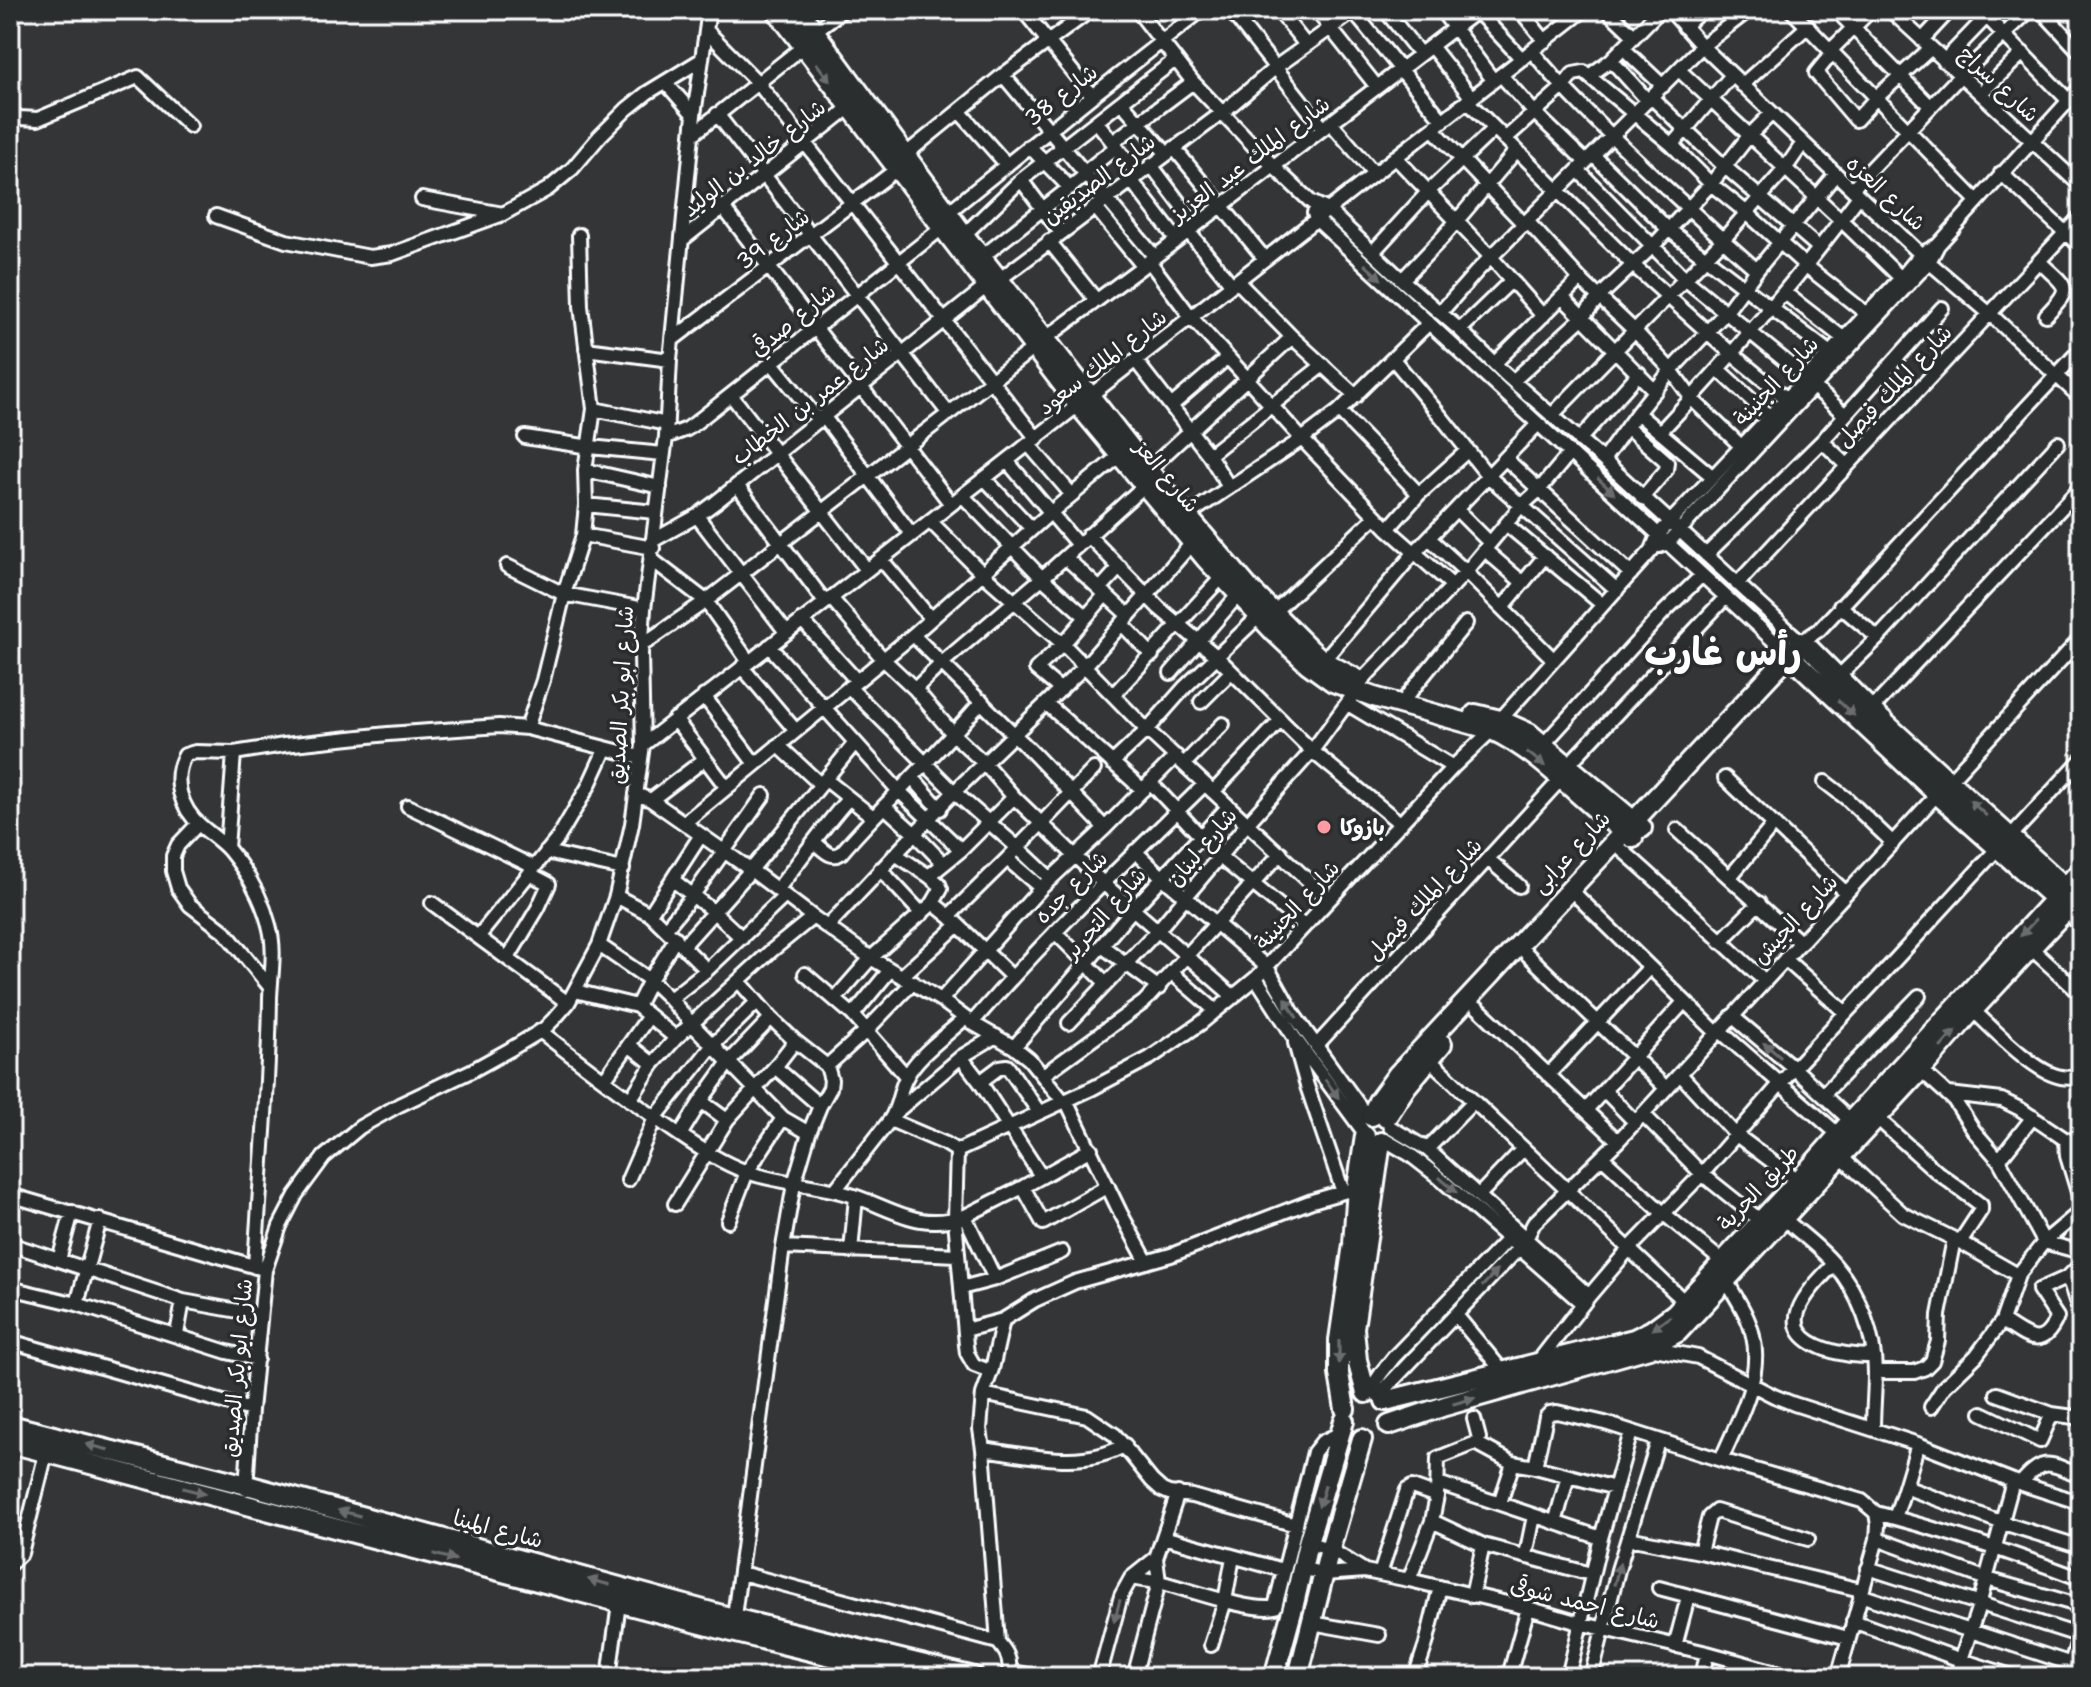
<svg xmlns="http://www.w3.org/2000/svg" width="2091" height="1687" viewBox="0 0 2091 1687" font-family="'Shantell Sans','Playpen Sans Arabic',sans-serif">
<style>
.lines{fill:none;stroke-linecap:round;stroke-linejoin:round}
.minor-casing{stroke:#fff;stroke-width:18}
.secondary-casing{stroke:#fff;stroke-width:24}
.minor{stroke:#2a2d2e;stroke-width:12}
.secondary{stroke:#2a2d2e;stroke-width:18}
.oneway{fill:#6a6c6d}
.poi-dot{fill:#ff9aa2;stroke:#2a2d2e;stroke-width:3}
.labels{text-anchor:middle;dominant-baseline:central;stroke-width:7;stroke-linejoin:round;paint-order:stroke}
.street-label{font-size:22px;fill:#fff;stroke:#2a2d2e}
.poi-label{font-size:22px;font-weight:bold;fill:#fff;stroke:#2a2d2e;text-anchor:start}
.town-label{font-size:38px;font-weight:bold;fill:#fff;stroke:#2a2d2e}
</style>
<rect width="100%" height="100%" fill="#333536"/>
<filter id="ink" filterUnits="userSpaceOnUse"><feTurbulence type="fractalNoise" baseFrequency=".0125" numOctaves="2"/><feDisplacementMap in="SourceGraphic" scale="16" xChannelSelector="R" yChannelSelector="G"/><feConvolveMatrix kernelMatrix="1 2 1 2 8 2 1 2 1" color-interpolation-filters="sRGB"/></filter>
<g filter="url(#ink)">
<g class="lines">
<g class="minor-casing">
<path id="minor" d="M1023,10L1092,96
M1137,10L1193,82L1273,166L1311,202L1328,210L1402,280L1460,330L1506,375L1603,460L1801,642L1819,630L2081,349
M1230,10L1323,128
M1278,10L1306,45
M1316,10L1377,87
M1352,10L1443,121
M1385,10L1420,54
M1441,10L1493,80
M1476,10L1522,59
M1520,10L1545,41
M1607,10L1634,36
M1670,10L1702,46L1836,174L1929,262L1990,314L2081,398
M1791,10L1977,201
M1836,10L1930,106
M1890,10L2081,186
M1980,10L2068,100
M2041,10L2081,53
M1684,27L1702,10
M706,30L758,83L1037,439
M815,31L843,10
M1922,40L1950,10
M1431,46L1472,98
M1623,48L1663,86
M1831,50L1871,10
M1532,51C1571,99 1616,140 1661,183C1693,212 1724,242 1757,270
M1833,52L1816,73L1856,120L1877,97L1931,48
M1611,60L1648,101
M1944,61L1993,10
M1679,70L1841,220L1906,283
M1003,75L1155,257
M1501,75L1534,112L1586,162
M1589,76L1611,60L1660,10
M666,83L694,115
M1742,85L1808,26
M1981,93L2023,53
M1651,97L1724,166L1819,248
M1467,101L1633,265L1732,354L1787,399
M1122,103L1167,154
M10,111L19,118L38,119L138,77L190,126
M959,111L1007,165
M717,114L949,414
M1097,122L1138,175
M1331,123L1374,173
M1433,129L1524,224
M692,135L804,46
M1505,139L1562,88L1573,74L1584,72L1672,145L1711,184L1747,213L1805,265L1867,314
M1113,142L1193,82
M1672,145L1732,75
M1029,146L1070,188
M1174,148L1265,259
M905,155L1003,75L1091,10
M1593,155L1668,229L1830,353
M1395,157L1491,257L1543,316
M1151,165L1196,225
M1578,170L1685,279L1806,378
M1085,172L1116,147
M2001,173L2081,247
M1021,180L1061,233
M1131,180L1177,240
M1852,189L1961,75L2030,10
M422,199L503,214
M722,206L951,504
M1095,207L1143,266
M947,213L1092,96L1202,10
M1314,213L1316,219L1789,655
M216,216L286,241L370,257L392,254L503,214L548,189L572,169L600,136L627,109L647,93L701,60
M1527,221L1580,279L1635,331L1671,370L1692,399L1742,447
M1188,231L1232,285
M964,235L1021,180L1175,60
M682,240L850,107
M1049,241L1096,300
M1373,252L1428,192L1494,129
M983,256L1087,174
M1149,261L1191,317L1302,439L1388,529L1453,586
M2039,261C2066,288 2075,285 2046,315
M1000,279L1222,113L1276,67L1356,10
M1402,280L1443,237L1516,151
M1237,281L1292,337L1356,396
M1785,293L1843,338
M1562,297L1655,391
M1440,313L1477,271L1702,46L1749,10
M1460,330L1512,280
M1046,338L1143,266L1478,10
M672,340L897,169
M586,349L670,360
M1393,359L1443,419L1488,476L1617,590
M1136,361L1209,455L1323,365
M772,363L819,421
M1495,363L1580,279
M1719,370L1770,417
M1513,381L1582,318L1599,297L1653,246L1711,184L1749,136L1772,113
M1814,387L1845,415
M731,395L867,570
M1171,406L1227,358
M594,409L667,424
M1339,411L1419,494
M1637,413L1713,477
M1552,415L1722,241L1785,169L1803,143
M824,417L912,535
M1627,427L1667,462L1666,470L1642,498
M1660,432C1731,357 1798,279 1859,196
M525,437L590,447L663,454
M666,437L687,429L694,424L942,228
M1579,440L1639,373
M1822,441L1847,465
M1029,445L1072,495
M1209,455L1229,487
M1506,459L1631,574
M1603,460L1637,413L1671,370L1726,312L1757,270L1836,174
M1007,461L1078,545
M585,470L660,487
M1148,470L1292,337
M985,479L1032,529
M737,485L825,602
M963,496L1042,578L1086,617
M586,505L655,512
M1457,510L1490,543
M1188,515L1302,439L1339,411L1429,323
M697,516L786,632
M930,521L982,573L1063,644L1147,730L1329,900
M1506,524L1603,605
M1388,529L1419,494L1467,451
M583,535L653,548
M1088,535L1159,608L1216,656L1312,751L1401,824
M1429,538L1466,572L1554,660
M654,540L697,516L716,502L987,286
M1660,546L1668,543L1929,262L1938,245L2081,87
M1485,550L1522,582
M1706,555L1822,441L1942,308
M1065,557L1129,616
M651,559L706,601L749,662
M881,559L931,619
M507,566L564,594L644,609
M1737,584L2081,216
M1100,589L1120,567
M831,598L883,659L915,689L954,735L985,764L1014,797L1103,883L1234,997
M1840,606L1878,638
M1502,608L1545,556
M1274,612L1375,517
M802,620L857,681
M1122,624L1152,655
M913,635L1033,753L1105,828
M642,645L706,601L1035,347
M769,646L898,790L961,850
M1323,661L1414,553L1538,424
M742,667L796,731
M1171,673L1239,594
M1837,678L1878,638L2058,443
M1361,681L1466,572L1520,507L1539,490L1570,453
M849,687L954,792L1017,847L1051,879
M915,689L942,663L1042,578L1144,486
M1061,690L1036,669L1063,644L1106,594
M1114,694L1222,577
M704,696L755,764
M1407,696L1466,623
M1201,702L1231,672
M1047,704L1143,790
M1348,704L1453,767
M1871,710L2081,487
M675,719L727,788
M527,728L543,680L564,594L583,535L586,505L585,470L594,409L581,306L579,235
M643,745L1584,10
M778,745L821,785
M1543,745L1664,612L1702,575
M1112,763L1147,730L1185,687L1258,617
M1185,763L1223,724
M1568,765L1726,597
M912,777L940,809
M1725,778L1846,893
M825,779L873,817
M1150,782L1220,857L1304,926
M1825,782L1847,799L1893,843
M1213,792L1280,721
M636,794L651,800L751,870L813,917L871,958L941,1000L972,1023L1014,1047L1029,1059L1063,1101
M651,800L705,759
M408,806L534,867
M884,806L915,834L943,863
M684,823L913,635L1050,513L1119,456
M198,824L178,845L173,856V871L178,888L190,905L225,932L270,987
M1677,830L1801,943
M2010,837L2081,760
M815,843C823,849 831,860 841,853C886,801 938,754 982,701
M227,848L234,753
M1622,850C1671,892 1716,938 1765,981
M1135,851L1162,877L1267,967L1294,1015L1368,1118
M546,852L623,869
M895,854L929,876L961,850L1014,797
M1007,859L1041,888
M1488,859L1519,886
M880,869L922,914
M1730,877L1774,824
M673,880L714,912L742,938
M777,890C801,859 823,827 849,798
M616,896L650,914L707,970
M1578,897L1717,1033
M432,903L478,937
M933,903L949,916L1012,977
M2066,910L2081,926
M650,914L701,835
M949,916L1007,859L1094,769
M827,927L954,792L1085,666L1192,543
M666,928L693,895L764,795
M1055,932L1106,983
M1720,942L1759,903
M599,945L650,980L670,999L691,1023L783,1118L809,1133
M684,945L751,870L855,743
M1102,946L1159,988
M2031,948L2081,994
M1526,953L1666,1088
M508,958L538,908L549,884L530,874
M1785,959L1846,1013
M1172,973L1216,1011
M805,974L853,1015L906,1076
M902,976L958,925
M1256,978L1294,1037L1363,1131
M575,991L637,1006L676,1038
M670,999L707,970L785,896
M835,999L871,958L933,903L941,889L939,884L929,876
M941,1000L1041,888L1105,828L1176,756
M568,1003L478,937L558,838L588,787L605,750
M637,1006L650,980L676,938
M1477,1007L1618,1141
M1973,1010C1993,1029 2035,1073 2061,1077C2068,1078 2075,1078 2081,1078
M853,1015L890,970
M1732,1016L1794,1068L1851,1121
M972,1023C1045,938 1125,862 1205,784
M1069,1023L1157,931L1246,825L1312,751L1356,691
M1719,1030L1839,1135
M540,1031C585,1066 630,1101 677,1133C699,1148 722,1163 747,1172C781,1184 819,1184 854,1196C895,1210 919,1231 965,1216L1023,1187L1091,1149
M1295,1043L1307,1086L1343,1192
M629,1045L653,1064
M1316,1046L1561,779
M1014,1047L1133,909L1228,807
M961,1057L980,1082L1041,1176
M1429,1059L1685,1302
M827,1066L866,1031L913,982
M775,1067L820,1106
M1921,1070L1954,1100L1974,1131L1999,1160L2044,1242L2081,1252
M1680,1074L1735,1134L1798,1181
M1043,1075L1144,1002L1281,853
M1548,1075L1649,968
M604,1080L649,1016
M980,1082L1000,1067L1007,1066L1039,1112
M1604,1090L1635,1122
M1949,1094L2002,1100L2020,1109L2081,1150
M1823,1095L1919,996
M630,1100L653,1064L676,1038L771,951L813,917
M1066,1100L1120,1212L1147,1262
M701,1101L727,1120
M1586,1110L1684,1002
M895,1113L961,1057L996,1036
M1643,1114L1702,1174L1761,1221
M1876,1117L1937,1172L1981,1205V1210L1960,1242
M890,1120L946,1144L957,1151L1093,1088L1150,1058L1201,1023L1256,978L1453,767L1492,730L1500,720L1652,550L1658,535L1670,522L1901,278L1921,254L1938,245
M1390,1127L1427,1149L1589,1296
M680,1135L701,1101L729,1062L771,1018
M2066,1139L2067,1156L2081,1202
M1385,1140L1409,1154L1436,1175L1583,1304
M1427,1149L1473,1102
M957,1151L955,1219L966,1345L967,1353L974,1365L987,1370L992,1369
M1840,1156L1903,1214L1960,1242L2018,1275
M1602,1157L1663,1213L1722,1261
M1999,1160L2033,1117
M628,1180L655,1118L713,1045L757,1002
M1023,1187L1043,1223L1108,1186
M835,1190L890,1120C899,1107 899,1091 906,1078C916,1056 947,1035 965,1018
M10,1195L260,1268
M1479,1195L1523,1149
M675,1204L727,1120L775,1067L795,1041
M965,1216L995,1279
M1783,1218C1800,1233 1820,1247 1834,1264C1859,1292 1875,1335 1875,1373C1875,1392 1873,1410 1873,1429
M728,1221L747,1172L783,1118
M10,1244L183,1301L260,1315
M783,1247L957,1255
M851,1251L856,1197
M59,1260L72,1212
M1834,1264C1809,1290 1769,1329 1825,1349C1842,1355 1856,1356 1874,1356
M255,1267C260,1177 269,1088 270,998C271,973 276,950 269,925C262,898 247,872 229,850C221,841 210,834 201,826C181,809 171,779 185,755L195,752L234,753L284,745L388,734L499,726L527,728L640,757
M2068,1277L2081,1315
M961,1288L995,1279L1062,1252
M14,1289L77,1304L227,1352L257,1359
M77,1304L100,1220
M1456,1315L1504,1373
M2002,1321C2026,1336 2042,1353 2057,1317L2039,1290L2068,1277L2081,1264
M965,1330L1003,1320L1035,1300L1075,1282L1171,1255L1312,1201L1357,1188
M177,1334L183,1301
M10,1341L251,1410
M1649,1348L1698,1357L1774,1396L1794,1404L1918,1444L2013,1481L2081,1503
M1537,1363L1589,1296L1629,1249L1702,1174L1794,1068L1874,983L1998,848
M1875,1372H1914L1925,1368L1932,1361L1938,1341L1939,1315L1954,1239
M1368,1393L1382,1372L1394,1357L1514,1233
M983,1394L1087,1416L1115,1435L1152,1481L1162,1490L1169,1493L1192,1496L1296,1525
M1997,1394L2052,1414L2081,1418
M1378,1396L1520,1247L1526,1239L1534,1223L1618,1141L2081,638
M1931,1407L1944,1387L1976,1356L2002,1321L2018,1275L2044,1242L2081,1211
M1982,1413L2040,1441L2052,1414
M1476,1443L1513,1463L1535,1467L1615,1488
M1918,1444L1905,1487L2003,1523L2081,1547
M983,1449C1029,1455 1083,1470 1125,1445
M1721,1460C1737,1422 1763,1379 1753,1336C1749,1316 1736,1298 1726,1280
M1535,1467L1546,1417L1550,1413L1557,1412L1605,1423L1721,1460L1862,1501L1876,1513L1878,1525L1877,1539L1838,1677
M1438,1483L1601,1538
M2021,1483C2044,1455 2051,1464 2081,1476
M246,1489L251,1410L265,1270L280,1226L296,1195L324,1157L360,1127L399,1105L471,1071L509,1050L544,1029L554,1019L568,1003L599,945L616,896L632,824L643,745L641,654L644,609L666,437L670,360L694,115L709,10
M1500,1503L1513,1463
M1876,1513C1946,1531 2013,1553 2081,1579
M1895,1518L1905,1487
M1432,1521L1483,1545L1591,1574
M1555,1523L1568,1476
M1163,1537L1283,1570
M1628,1538L1700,1552L1861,1590
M1877,1539L1987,1579L2081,1606
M1308,1543L1330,1549L1365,1571
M1700,1552L1709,1517L1716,1511L1808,1539
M1526,1555L1534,1516
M10,1564L21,1553L46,1453
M1302,1568L1324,1574L1365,1571L1409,1580L1528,1608L1579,1623L1707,1653L1794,1677
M1868,1568L2081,1636
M741,1573L998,1642C1006,1651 1011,1659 1009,1671L1038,1677
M1380,1574L1407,1490L1412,1487L1437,1496
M1131,1578C1141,1580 1152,1581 1163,1583C1187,1589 1253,1613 1275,1607L1314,1452L1322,1442L1341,1433
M1409,1580L1432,1521L1437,1496L1438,1458L1476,1443L1479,1438L1474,1419
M1659,1588L1848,1638
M1860,1595L2081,1667
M1472,1596L1483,1545
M1853,1621L1961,1660L2015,1677
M1312,1623L1379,1635
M733,1624L783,1247L794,1184L809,1133L820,1106L830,1088L831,1080L827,1066L795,1041L771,1018L739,981
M998,1642L983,1449L980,1429L983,1394L992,1369L1003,1320
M1211,1645L1225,1601L1233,1557
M1675,1646L1688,1597
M609,1677L619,1603
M1099,1677L1121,1596L1131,1578L1156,1558
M1134,1677L1159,1582L1156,1558L1178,1493
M1415,1677L1426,1644L1440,1587
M1496,1677L1510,1672L1528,1608
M1568,1677L1601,1538L1631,1432
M1591,1677L1618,1570L1658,1441
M1702,1677L1707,1653
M1957,1677L1961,1660L1979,1605L2013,1481
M2067,1677L2081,1630"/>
</g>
<g class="secondary-casing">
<path id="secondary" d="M776,10L1079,406L1206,559L1276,634L1308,664L1333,682L1374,697L1492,730C1546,755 1584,806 1633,838
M799,10L964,235L1148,470L1248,587L1311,650L1323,661L1359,680
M1789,655L1937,794L2064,907
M1475,714L1500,720L1529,733L1642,828
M1371,1116L1378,1101L1397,1075L1801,642L1810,649L1871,710L2077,898
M1386,1118L1406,1087L1442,1044
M1366,1393L1357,1360L1354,1328L1381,1142
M1385,1401L1634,1339L1652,1330L1675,1313L1798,1181L1851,1121L2081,870
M1345,1409L1339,1374V1340L1353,1244L1357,1188L1365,1136
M10,1425L247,1485L733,1618L974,1677
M1389,1425L1445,1406L1649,1348L1678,1332L1921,1070L1973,1010L2081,894
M10,1443L732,1632L917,1677
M1274,1677L1294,1604L1308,1543L1344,1421
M1298,1677L1330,1549L1362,1439"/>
</g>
<use href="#minor" class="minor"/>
<use href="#secondary" class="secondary"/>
</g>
<defs><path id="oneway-solid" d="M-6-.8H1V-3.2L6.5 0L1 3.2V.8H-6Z" transform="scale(2)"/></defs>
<g class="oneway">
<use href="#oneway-solid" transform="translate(823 72) rotate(53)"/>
<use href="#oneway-solid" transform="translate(1373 272) rotate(43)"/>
<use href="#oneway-solid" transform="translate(1606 486) rotate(43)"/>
<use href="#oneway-solid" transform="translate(1846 708) rotate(43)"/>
<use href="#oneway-solid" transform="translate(1536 759) rotate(39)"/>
<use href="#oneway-solid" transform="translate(1978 808) rotate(-137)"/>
<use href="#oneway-solid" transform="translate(2028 928) rotate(133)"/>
<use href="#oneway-solid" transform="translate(1291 1008) rotate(-121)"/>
<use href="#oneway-solid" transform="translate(1948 1039) rotate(-49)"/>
<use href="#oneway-solid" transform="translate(1772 1050) rotate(-140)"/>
<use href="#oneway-solid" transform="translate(1332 1089) rotate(54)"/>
<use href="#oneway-solid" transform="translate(1448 1185) rotate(41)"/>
<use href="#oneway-solid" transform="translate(1490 1278) rotate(-47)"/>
<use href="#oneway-solid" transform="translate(1661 1323) rotate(144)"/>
<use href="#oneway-solid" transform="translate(1339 1352) rotate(90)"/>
<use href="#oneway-solid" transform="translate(1464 1401) rotate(-16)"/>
<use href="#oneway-solid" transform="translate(97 1447) rotate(-166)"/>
<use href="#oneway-solid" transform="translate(194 1491) rotate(15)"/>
<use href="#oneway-solid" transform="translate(1322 1496) rotate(107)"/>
<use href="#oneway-solid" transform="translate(349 1513) rotate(-165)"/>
<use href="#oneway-solid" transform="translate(445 1557) rotate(15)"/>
<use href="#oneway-solid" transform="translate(1617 1574) rotate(-75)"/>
<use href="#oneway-solid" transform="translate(599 1582) rotate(-165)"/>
<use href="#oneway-solid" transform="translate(1117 1611) rotate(105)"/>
</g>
</g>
<circle class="poi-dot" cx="1324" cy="827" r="8"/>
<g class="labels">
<g class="street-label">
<text transform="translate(1999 84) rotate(43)">شارع سراج</text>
<text transform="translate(1061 95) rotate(-38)">شارع 38</text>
<text transform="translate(754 158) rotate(-38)">شارع خالد بن الوليد</text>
<text transform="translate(1250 159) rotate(-37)">شارع الملك عبد العزيز</text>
<text transform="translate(1099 179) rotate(-37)">شارع الصديقين</text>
<text transform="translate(1886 193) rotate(43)">شارع العزه</text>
<text transform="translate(773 239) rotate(-37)">شارع 39</text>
<text transform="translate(793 320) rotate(-39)">شارع صدقي</text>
<text transform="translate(1102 362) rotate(-38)">شارع الملك سعود</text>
<text transform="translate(1776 381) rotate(-47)">شارع الجنينة</text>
<text transform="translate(1894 386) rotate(-47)">شارع الملك فيصل</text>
<text transform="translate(810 401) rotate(-38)">شارع عمر بن الخطاب</text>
<text transform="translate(1167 476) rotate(50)">شارع العز</text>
<text transform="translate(621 695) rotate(-87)">شارع ابو بكر الصديق</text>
<text transform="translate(1202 847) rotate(-50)">شارع لبنان</text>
<text transform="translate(1571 852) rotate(-47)">شارع عرابى</text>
<text transform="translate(1071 887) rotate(-45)">شارع جده</text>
<text transform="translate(1424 899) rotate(-47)">شارع الملك فيصل</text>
<text transform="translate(1297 905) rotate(-47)">شارع الجنينة</text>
<text transform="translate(1105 913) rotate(-49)">شارع التحرير</text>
<text transform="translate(1795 919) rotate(-47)">شارع الجيش</text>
<text transform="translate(1758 1188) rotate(-47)">طريق الحرية</text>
<text transform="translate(237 1368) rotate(-85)">شارع ابو بكر الصديق</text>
<text transform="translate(498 1529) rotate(15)">شارع المينا</text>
<text transform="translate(1585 1603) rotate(14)">شارع احمد شوقى</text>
</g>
<g class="poi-label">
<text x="1340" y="827">بازوكا</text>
</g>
<g class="town-label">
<text x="1723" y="651">رأس غارب</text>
</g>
</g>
<rect width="2091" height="1687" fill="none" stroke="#2a2d2e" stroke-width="40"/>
<rect x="20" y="20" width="2051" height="1647" fill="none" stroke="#fff" stroke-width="3" filter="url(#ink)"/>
</svg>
